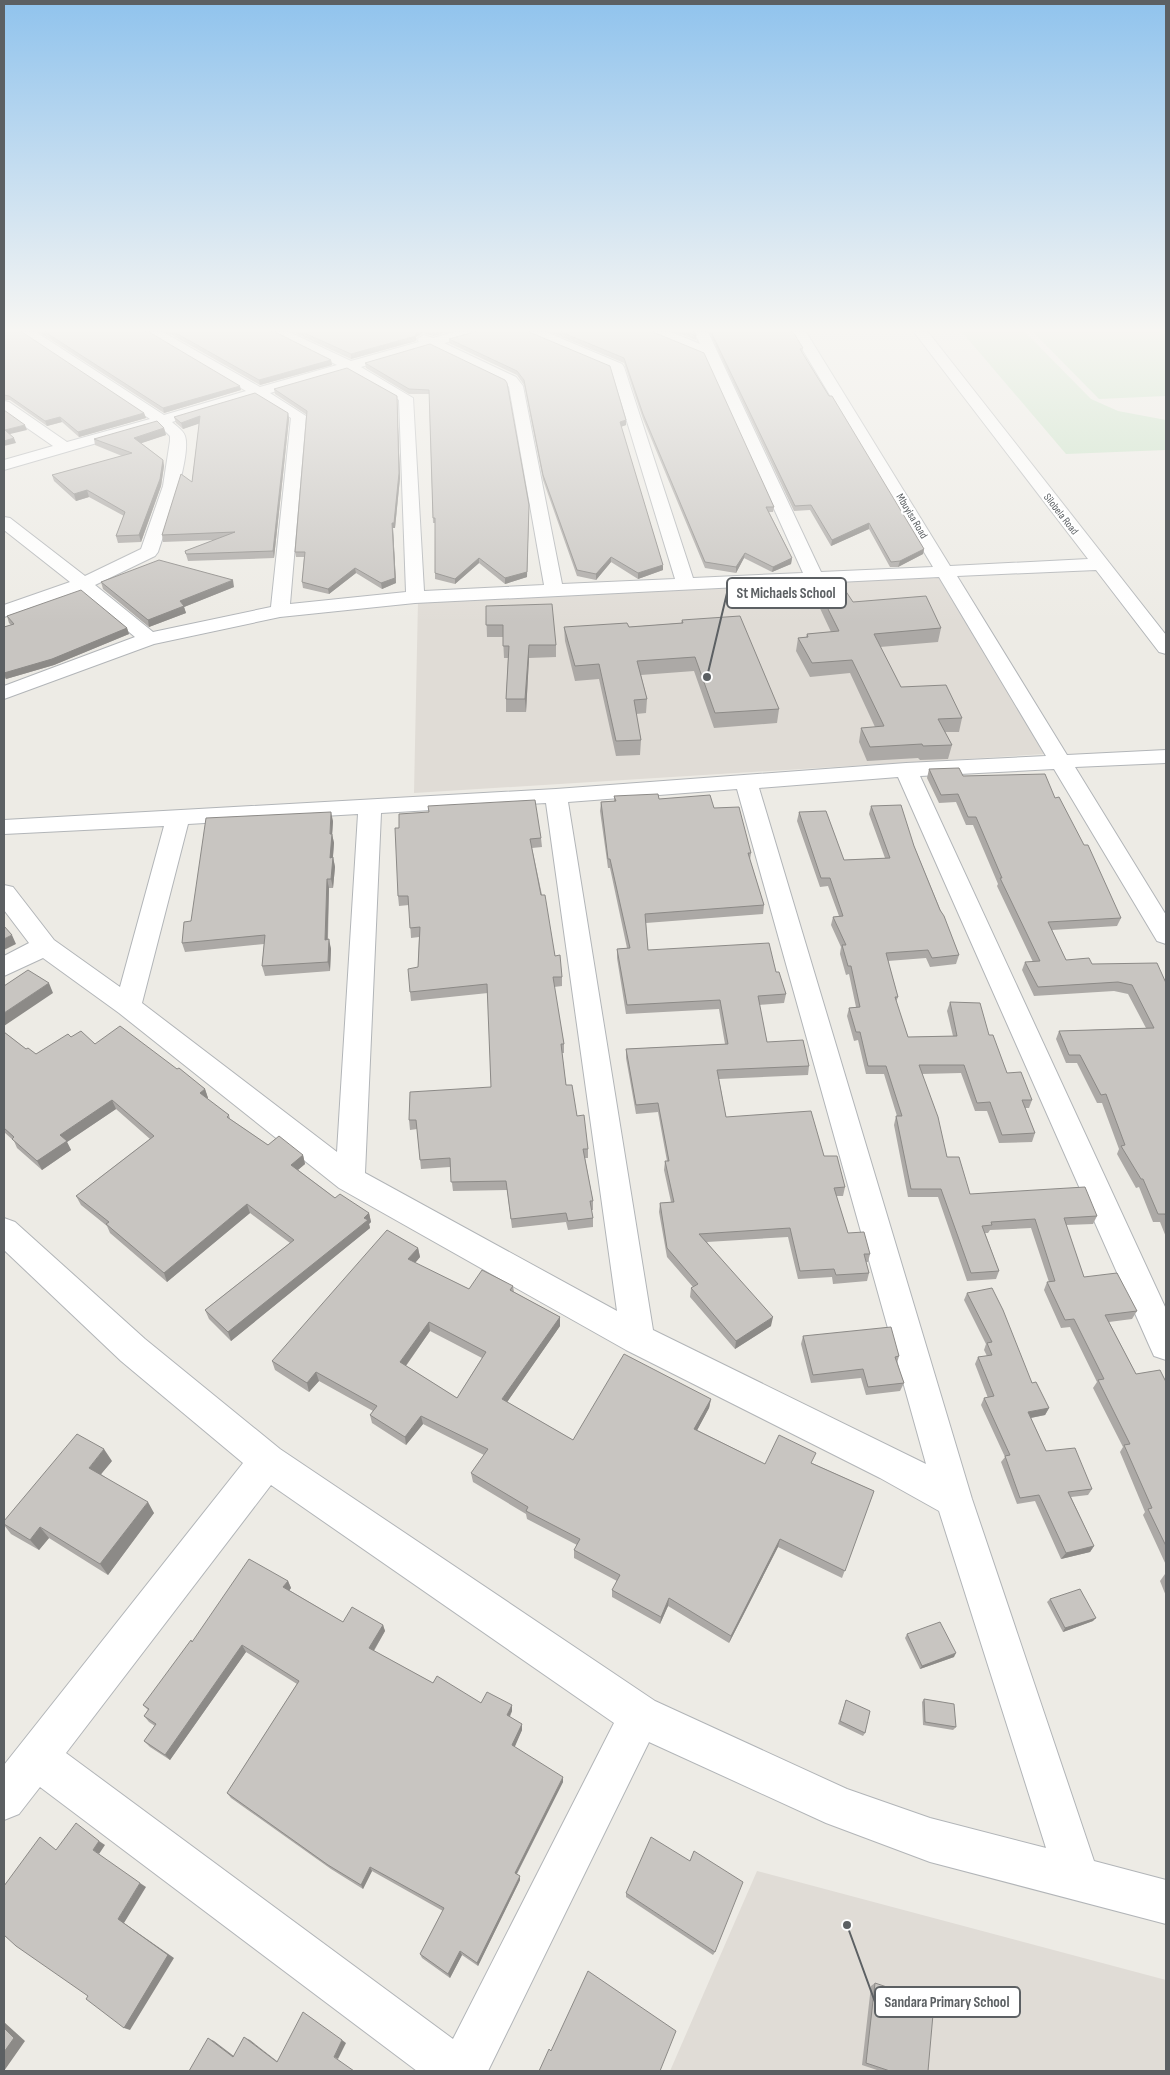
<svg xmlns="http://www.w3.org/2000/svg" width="1170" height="2075" viewBox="0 0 1170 2075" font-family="'Sofia Sans Condensed',sans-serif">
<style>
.education{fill:#e0dcd6}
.green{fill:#c6e1c4}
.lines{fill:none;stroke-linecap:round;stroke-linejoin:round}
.minor-casing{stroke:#b2b5b8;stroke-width:2}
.minor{fill:#fff;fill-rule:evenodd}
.wall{fill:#aca9a6;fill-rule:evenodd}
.shaded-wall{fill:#8c8a87}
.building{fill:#c8c5c1;stroke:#8c8a87;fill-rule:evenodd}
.labels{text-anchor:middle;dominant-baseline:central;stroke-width:4.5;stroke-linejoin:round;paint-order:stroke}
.far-street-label{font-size:11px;fill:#5c6063;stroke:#fff}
.leader{fill:none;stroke:#5c6063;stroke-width:2}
.callout-dot{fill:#5c6063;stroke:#fff;stroke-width:2}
.callout{fill:#fff;stroke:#5c6063;stroke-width:2}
.callout-label{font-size:15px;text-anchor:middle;font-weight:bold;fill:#5c6063}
</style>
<rect width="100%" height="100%" fill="#edebe5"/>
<path class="education" d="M938,577L1045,754L414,793L418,600Z
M757,1871L1166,1980V2071H670Z"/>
<path class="green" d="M962,332H1025L1091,399L1118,411L1166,420V450L1066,454Z
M1033,332H1160L1166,337V396L1099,399Z"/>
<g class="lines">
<g class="minor-casing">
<path id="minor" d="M20,332H36L164,415L246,391L146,332H163L260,387L337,365L271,332H289L351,361L419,342L417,339L424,335L433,338L454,332H476L474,335L444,343L516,377L523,386L562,584L675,579L611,369L530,335L528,332H546L622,364L624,367L693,578L803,573L705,356L654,335L652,332H671L700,344L694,332H708L821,572L933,567L792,332H806L950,566L1088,559L914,332H928L1166,635V654L1159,652L1096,570L957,576L1067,755L1166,750V763L1075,767L1166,915V944L1157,941L1054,769L920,776L1166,1309V1360L1154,1356L1149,1345L898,777L759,788L972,1499L1094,1861L1166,1880V1924L930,1862L826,1823L649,1742L488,2071H417L40,1787L19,1814L4,1820V1765L243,1463L121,1361L4,1250V1218L15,1222L145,1339L280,1449L655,1701L847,1789L930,1818L1046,1848L939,1511L880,1478L626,1350L339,1188L119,1013L43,958L4,976V956L29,943L4,910V885L13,887L54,940L120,987L164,826L4,834V820L556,789L906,763L1046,756L939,577L415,603L280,617L154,644L4,699V686L135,637L80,591L4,617V605L70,582L4,530V517L10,518L85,576L141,549L163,486L170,441V436L159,425L4,470V460L53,446L4,412V401L9,402L67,442L150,419ZM431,347L506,383L509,387L544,585L424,591L413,398L361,367ZM348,371L399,400L406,592L290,604L306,416L270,393ZM256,397L291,418L271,607L153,632L95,585L155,556L158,552C165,530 192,456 185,436C183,430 176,426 172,422ZM737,789L926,1464L653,1330L568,802ZM546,803L617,1311L365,1173L381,813ZM358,814L337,1152L142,1003L188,824ZM271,1485L614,1723L453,2039L66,1753Z"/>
</g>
<use href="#minor" class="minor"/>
</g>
<path class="wall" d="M4,332L144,413L146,418L79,437L62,422L47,426L10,400H4Z
M39,332H149L241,390L164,413Z
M167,332H275L331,360L332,365L260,385Z
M293,332H447L433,336L423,333L416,337V341L351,359Z
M529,332L626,425L621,427L663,570L638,579L611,562L596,580L577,576L543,480L524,385L517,375L449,343V339Z
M550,332H653L774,507L773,512H769L792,558L791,564L772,572L744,558L736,573L705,568L643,419L624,363Z
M676,332H695L696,336V340Z
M709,332H793L803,348L802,353L924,549L923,554L898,567H890L869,529L831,546L810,510L794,511Z
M430,344L527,577L505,584L479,563L455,584L435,579V523H433L429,394H409L366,368L365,363Z
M274,389L397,401L400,478L395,528H393L396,583L382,589L356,573L329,594L303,588L302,582L304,557H296L295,552L307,415L275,394Z
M288,413L289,419L274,558L188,561L185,551L215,540L163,542L162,535L192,482L199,423L183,429L176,423L174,417Z
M164,428L166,435L141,443L163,460L164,466L161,486L141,542L118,543L116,536L124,516L89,497L76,501L54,481L52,475L122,456L95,445L94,439Z
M101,582L234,587L184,607L186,613L149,627L103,589Z
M818,589L853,602L941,628L938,642L880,647L901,687L962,718L959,732H945L952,745L948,759L920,760L918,758L867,761L859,742L861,728L875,727L850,673L810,677L796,651L798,638L806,637L807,634L831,632L817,602Z
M486,606L556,645V657L529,658L526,712H506V699L508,658H504L503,637H487Z
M7,616L127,628L129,634L54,665L6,679L4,677V627L11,625L9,623Z
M682,620L779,709L777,723L714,728L694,671L641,675L647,699L646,713L636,714L641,740L640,755L616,756L599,679L575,681L565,641L564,627H629L681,623Z
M929,769L963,776L1055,798L1121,918L1117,926L1052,930L1066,960L1092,964L1166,983V1237L1160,1222H1153L1139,1187L1136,1188L1117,1154L1119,1149L1102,1103H1097L1077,1063H1066L1056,1039L1059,1031L1146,1028L1128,994L1114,991L1034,996L1022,970L1025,962H1033L997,886L998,884L973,825H966L956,802L939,803L927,778Z
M614,796L659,799L714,808L751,853L750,860L764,905L763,914L646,923L648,950L776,972L786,994L784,1003L759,1005L767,1042L809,1066L808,1075L719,1079L726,1117L824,1156L845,1187L843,1196H836L848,1233L870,1254L868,1262H866L869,1273L867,1281L833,1284L832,1277L798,1279L788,1237L707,1242L771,1326L735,1349L690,1297L691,1288L693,1287L667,1257L659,1212L660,1203L671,1202L664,1170L665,1161H667L658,1112L636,1114L626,1058V1049L725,1044L719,1009L626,1014L617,958V949L627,948L610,868H608L600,811L601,802L614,801Z
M871,806L914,846L959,955L956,964L930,967L926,958L888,961L898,997L896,1002L908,1037L953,1036L947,1011L950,1002L989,1035L1007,1073L1032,1100L1029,1108H1025L1035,1133L1032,1142L999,1143L987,1111H975L961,1073L922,1074L947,1157L970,1194L1097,1216L1093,1224L1066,1225L1084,1277L1137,1311L1132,1319L1109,1322L1136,1374L1166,1382V1565L1143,1515L1145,1512L1120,1452L1123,1447L1093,1388L1097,1382L1070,1327L1061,1328L1044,1290L1047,1282H1049L1031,1228L990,1230L988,1233H985L999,1271L996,1279L967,1281L938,1197H908L894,1125L896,1116H897L884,1074H866L858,1040L854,1041L847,1016L849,1008L856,1007L849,974L846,975L840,954L841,947L831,925L833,917L839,916L828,886L820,887L797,821L799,812L844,860L885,858L869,814Z
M333,821L332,834L334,843L333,857L335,867L333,888H329L328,939L331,949L330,971L265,976L262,966L264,944L185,952L182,943Z
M399,828L541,838L542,847L532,848L555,956L562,977V986L554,987L564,1044V1053H562L566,1085L588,1149V1158H585L593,1201V1210H591L593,1218V1227L568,1230L566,1222L512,1228L507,1190L453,1191L450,1167L421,1169L417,1129L410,1130L409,1120L491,1087L488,993L411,1001L410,992L418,967L419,937L411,938L409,905L399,906L398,896Z
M4,1032L26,1049L36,1054L71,1037L177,1069L205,1089L208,1098L207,1099L229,1115L230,1119L268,1145L303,1155L305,1164L298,1170L335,1198L369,1213L371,1222L369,1224L370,1228L231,1341L209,1319L205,1310L290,1243L250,1213L167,1282L110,1233L107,1226L81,1205L76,1196L150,1139L116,1109L67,1142L71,1150L42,1170L17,1148L14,1141L4,1132Z
M418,1248L420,1257L415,1263L469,1289L513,1286L514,1292L560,1317V1326L507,1402L573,1440L711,1399L709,1408L697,1430L765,1464L812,1463L874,1491L842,1578L778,1547L729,1643L668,1606L660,1624L612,1597V1590L617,1581L574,1558V1550L577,1545L527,1519L526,1514L473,1482L471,1473L484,1455L423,1424L406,1445L372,1423L370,1415L373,1411L319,1381L309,1392L275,1370L272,1361ZM430,1331L482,1358L457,1398L406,1366Z
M967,1293L1032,1383L1049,1408L1045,1415L1031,1418L1046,1451L1092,1489L1088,1495L1071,1497L1094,1546L1090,1552L1061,1559L1035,1501L1017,1504L1001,1462L1005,1457L981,1405L984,1398H988L975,1364L978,1357L987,1356L984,1350L986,1344L964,1300Z
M803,1336L899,1356L897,1363L904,1383L900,1391L866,1395L861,1378L811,1383L801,1344Z
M112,1461L101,1474L154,1513L108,1575L49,1538L39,1550L11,1534L4,1525V1521Z
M1165,1574H1166V1596L1160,1581Z
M288,1581L291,1588L289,1590L343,1622L383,1625L385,1631L374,1651L433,1683L481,1703L512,1705V1711L510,1717L522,1724V1730L514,1747L563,1782L517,1874L520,1876V1880L478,1966L462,1955L450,1978L422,1958L420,1954L443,1911L372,1871L363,1889L331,1869L231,1798L227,1793L297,1684L246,1652L170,1760L150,1747L144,1741L155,1726L149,1722L144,1716L148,1710L143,1705L192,1642Z
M1050,1599L1093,1621L1063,1632L1047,1602Z
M907,1634L954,1657L920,1669L905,1638Z
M924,1699L956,1727L953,1730L923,1725L922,1702Z
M846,1700L865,1733L863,1736L838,1724Z
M626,1893L715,1952L713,1955L626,1897Z
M875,1983L928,2071H880L862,2065L871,1986Z"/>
<path class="shaded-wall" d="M417,332H423V333L416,337V341L351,359V354Z
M433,332H447L433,336Z
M331,360L332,365L260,385L259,380Z
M240,386L241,390L164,413L163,408Z
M397,401L400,478L395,528H393L396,583L382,589L381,583Z
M144,413L146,418L79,437L78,432Z
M288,413L289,419L274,558L273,551Z
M200,416L201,423L183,429L181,423Z
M60,417L62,422L47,426L45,421Z
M626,420V425L620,427V422Z
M25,425L27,430L6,435L5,430Z
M164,428L166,435L136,445L134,438Z
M14,438L16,443L4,446V441Z
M163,460L164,466L161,486L141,542L139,535Z
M87,490L89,497L76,501L74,494Z
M529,510L527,577L505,584V578Z
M869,523V529L831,546L832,540Z
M924,549L923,554L898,567L900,561Z
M745,553L744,558L736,573V567Z
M611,557V562L596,580V574Z
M479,558V563L455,584V579Z
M792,558L791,564L772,572L773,567Z
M663,565V570L638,579V573Z
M355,568L356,573L329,594L328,589Z
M233,580L234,587L184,607L186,613L149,627L148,620L180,601Z
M127,628L129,634L54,665L6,679L4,673Z
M529,645V658L526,712L525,699Z
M331,812L333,821L332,837V834L334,843L332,867L330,858Z
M333,857L335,867L333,888L331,879Z
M327,879L329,888L327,949L325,940Z
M12,935L16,944L4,950V939Z
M329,939L331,949L330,971L328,962Z
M49,983L53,993L4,1026V1013Z
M205,1089L208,1098L203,1102L200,1093Z
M112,1100L116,1109L67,1142L71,1150L42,1170L37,1161L60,1135Z
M303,1155L305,1164L293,1174L291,1165Z
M247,1204L250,1213L167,1282L164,1273Z
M369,1213L371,1222L369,1224L370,1228L231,1341L228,1332Z
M418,1248L420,1257L410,1269L408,1259Z
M560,1317V1326L503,1408L502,1399Z
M773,1317L771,1326L735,1349L736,1341Z
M429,1322L430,1331L402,1371L400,1362Z
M316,1372L319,1381L309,1392L307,1383Z
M711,1399L709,1408L693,1438L694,1429Z
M1049,1408L1045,1415L1025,1419L1028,1412Z
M421,1416L423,1424L406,1445L405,1437Z
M104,1449L112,1461L97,1479L89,1468Z
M148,1502L154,1513L108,1575L100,1564Z
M40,1527L49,1538L39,1550L30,1540Z
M780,1539L778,1547L729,1643L731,1636Z
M1094,1546L1090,1552L1061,1559L1066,1553Z
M288,1581L291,1588L287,1594L283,1587Z
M669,1598L668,1606L660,1624L661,1617Z
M1096,1618L1093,1621L1063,1632L1065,1628Z
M383,1625L385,1631L371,1655L369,1648Z
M242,1645L246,1652L170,1760L165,1755Z
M956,1653L954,1657L920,1669L922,1666Z
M512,1705V1711L507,1721V1715Z
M522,1724V1730L513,1751L512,1745Z
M563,1777V1782L515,1877V1873Z
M99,1841L105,1845L99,1854L93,1850Z
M370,1867L372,1871L363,1889L361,1885Z
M520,1876V1880L478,1966L477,1963Z
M140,1883L146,1887L124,1923L174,1958L130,2030L124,2028L118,1919Z
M460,1951L462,1955L450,1978L448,1974Z
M4,2022L25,2041L4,2071Z
M244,2037L250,2040L282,2065L277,2062Z
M208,2038L214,2041L239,2060L233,2057Z
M342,2040L346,2043L338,2059L334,2057Z"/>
<path class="building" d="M4,332H22L144,413L78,432L60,417L45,421L9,396L4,395Z
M45,332H149L240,386L163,408Z
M174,332H275L331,360L259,380Z
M302,332H417L416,333V336L351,354Z
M474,332H529L610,366L626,420L620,422L663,565L638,573L611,557L596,574L577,570L543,475L524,380L517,371L449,339Z
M561,332H653L704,353L774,507H766L792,558L773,567L745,553L736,567L705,562L643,414L624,358Z
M687,332H695L696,336Z
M711,332H793L803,348L800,349L829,396H832L924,549L900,561L891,562L869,523L832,540L811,505L795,506Z
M430,344L505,380L507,383L529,505L527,572L505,578L479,558L455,579L435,573V518H433L429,390L409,389L365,363Z
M347,368L397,396L399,473L394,523H392L395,578L381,583L355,568L328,589L302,582L305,552H295L307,411L274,389Z
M255,393L288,413L273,551L186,554L185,551L235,532L162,535L181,474L192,482L200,416L181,423L174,417Z
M4,410L25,425L5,430L14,438L4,441Z
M157,421L164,428L134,438L163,460L160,479L139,535L116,536L125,512L87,490L74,494L52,475L132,453L94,439Z
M159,560L233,580L180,601L184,606L148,620L101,582Z
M843,587L853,602L926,596L941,628L874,634L901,687L946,685L962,718L938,719L952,745L923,746L922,744L870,747L861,728L884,726L852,660L812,663L798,638L808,637L807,634L839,631L818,589Z
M81,590L127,628L52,659L4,673V627L14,624L7,616Z
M552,604L556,645H529L525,699H506L509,646H503V625H486V606Z
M740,616L779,709L715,713L695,657L637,661L647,699L634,700L641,740L616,741L599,664L575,666L564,627L627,623L629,627L683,623L682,620Z
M959,768L963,776L1045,774L1055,798L1059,797L1084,845H1088L1121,918L1048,922L1066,960L1089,958L1092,964L1157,963L1166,983V1217L1165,1214H1158L1143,1179H1141L1121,1146L1125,1145L1106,1094L1101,1095L1080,1055H1069L1059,1031L1154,1028L1132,985L1118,982L1038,987L1025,962L1040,961L1000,878H1002L976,817H968L958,794L941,795L929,769Z
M658,794L659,799L710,795L714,808L739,807L751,853H748L764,905L645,914L648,950L769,943L776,972H779L786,994L758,996L767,1042L803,1040L809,1066L717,1070L726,1117L811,1111L824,1156H837L845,1187L834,1188L848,1233L864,1232L870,1254H864L869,1273L836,1275L834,1269L800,1271L790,1228L699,1234L773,1317L736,1341L691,1288L698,1284L667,1248L660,1203L674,1202L665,1161H669L658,1103L636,1105L626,1049L728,1044L720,1000L627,1005L617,949L630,948L610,859H608L601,802L616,801L614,796Z
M535,800L541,838L530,839L541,895H545L555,956L560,955L562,977H553L564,1044H561L566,1085H572L577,1116L584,1115L588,1149H583L593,1201H590L593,1218L568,1221L566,1213L511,1219L506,1181L451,1182L450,1158L420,1160L416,1120H409L410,1092L491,1087L487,984L410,992L408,969L418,967L420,927L410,928L408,896H398L395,828H399V814L429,812L428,806Z
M901,805L914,846L940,910L944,916L959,955L932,958L928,950L886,953L898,997H895L908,1037L957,1036L950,1002L980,1003L989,1035H993L1007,1073L1021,1072L1032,1100H1022L1035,1133L1002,1135L990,1102L977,1103L964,1065H919L938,1117L947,1157H959L970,1194L1085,1187L1097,1216L1064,1218L1084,1277L1117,1273L1137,1311L1105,1315L1136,1374L1160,1370L1166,1382V1546L1148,1509L1152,1508L1124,1445L1130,1444L1098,1380L1104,1379L1074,1319L1065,1320L1047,1282L1055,1281L1035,1219L991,1222L992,1225L982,1226L999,1271L971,1273L941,1189H911L896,1116H902L886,1066H868L860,1032H856L849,1008L860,1007L851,966H848L842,945H846L833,917L843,916L830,878H821L799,812L826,811L844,860L890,858L871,806Z
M331,812L330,834H332L330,858L333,857L331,879H327L325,940L329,939L328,962L262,966L265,935L182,943L184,922L191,921L206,818Z
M4,926L12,935L4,939Z
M28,970L49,983L4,1013V986Z
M120,1026L177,1069L179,1068L205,1089L200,1093L229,1115L227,1117L268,1145L279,1136L303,1155L291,1165L335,1198L340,1194L369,1213L364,1218L368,1220L228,1332L205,1310L294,1240L247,1204L164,1273L106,1224L109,1222L76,1196L154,1136L112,1100L60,1135L67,1141L37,1161L12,1139L14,1137L4,1128V1032L26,1049L28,1048L36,1054L68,1034L71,1037L81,1031L95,1044Z
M387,1230L418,1248L408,1259L469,1289L482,1270L513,1286L510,1290L560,1317L502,1399L573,1440L624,1354L711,1399L694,1429L765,1464L779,1435L816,1453L811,1463L874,1491L845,1571L780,1539L731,1636L669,1598L661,1617L612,1590L620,1575L574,1550L580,1539L526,1511L528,1507L471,1473L488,1449L421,1416L405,1437L370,1415L377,1406L316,1372L307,1383L272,1361ZM429,1322L486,1352L457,1398L400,1362Z
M992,1288L1003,1310L1032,1383L1036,1382L1049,1408L1028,1412L1046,1451L1075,1448L1092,1489L1068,1492L1094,1546L1066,1553L1039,1495L1020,1498L1005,1456L1010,1455L984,1398L994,1396L978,1357L992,1355L987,1343L992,1342L967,1293Z
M891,1327L899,1356L895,1357L904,1383L868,1387L863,1369L813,1375L803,1336Z
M77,1434L104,1449L89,1468L148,1502L100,1564L40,1527L30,1540L4,1524V1521Z
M249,1559L288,1581L283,1587L343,1622L352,1607L383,1625L369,1648L433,1683L437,1676L481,1703L487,1692L512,1705L507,1715L522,1724L512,1745L563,1777L515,1873L520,1876L477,1963L460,1951L448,1974L420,1954L444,1908L370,1867L361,1885L328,1865L227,1793L299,1681L242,1645L165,1755L144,1741L156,1724L144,1716L149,1709L143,1705L191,1640L192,1642Z
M1080,1589L1096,1618L1065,1628L1050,1599Z
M940,1622L956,1653L922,1666L907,1634Z
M924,1699L954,1704L956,1727L925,1722Z
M846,1700L870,1711L865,1733L840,1721Z
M76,1823L99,1841L93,1850L140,1883L118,1919L168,1955L124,2028L86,1999L88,1996L16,1946L4,1935V1886L40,1837L56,1850Z
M651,1837L690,1861L694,1851L743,1882L715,1952L626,1893Z
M588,1971L676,2031L660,2071H539L549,2049L551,2051Z
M875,1983L934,2003L928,2071H890L866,2063Z
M303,2012L342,2040L334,2057L354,2071H189L208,2038L233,2057L244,2037L277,2062Z
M4,2028L14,2038L4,2052Z"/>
<linearGradient id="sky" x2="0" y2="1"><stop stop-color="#90c3ed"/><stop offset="0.53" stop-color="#f7f6f3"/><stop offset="1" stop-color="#f7f6f3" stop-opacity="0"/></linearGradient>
<rect width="1170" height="623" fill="url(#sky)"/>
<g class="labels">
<g class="far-street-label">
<text transform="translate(1061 514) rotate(52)">Silobela Road</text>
<text transform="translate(912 516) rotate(59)">Mbuyisa Road</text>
</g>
</g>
<path class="leader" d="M707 677L727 593M847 1925L875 2002"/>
<g class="callout-dot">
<circle cx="707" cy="677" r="5"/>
<circle cx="847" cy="1925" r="5"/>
</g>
<g class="callout">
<rect x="727" y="578" width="119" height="30" rx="5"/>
<rect x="875" y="1987" width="145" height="30" rx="5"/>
</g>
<g class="callout-label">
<text x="786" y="598">St Michaels School</text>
<text x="947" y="2007">Sandara Primary School</text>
</g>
<rect width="1170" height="2075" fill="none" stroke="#5c6063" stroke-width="10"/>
</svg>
